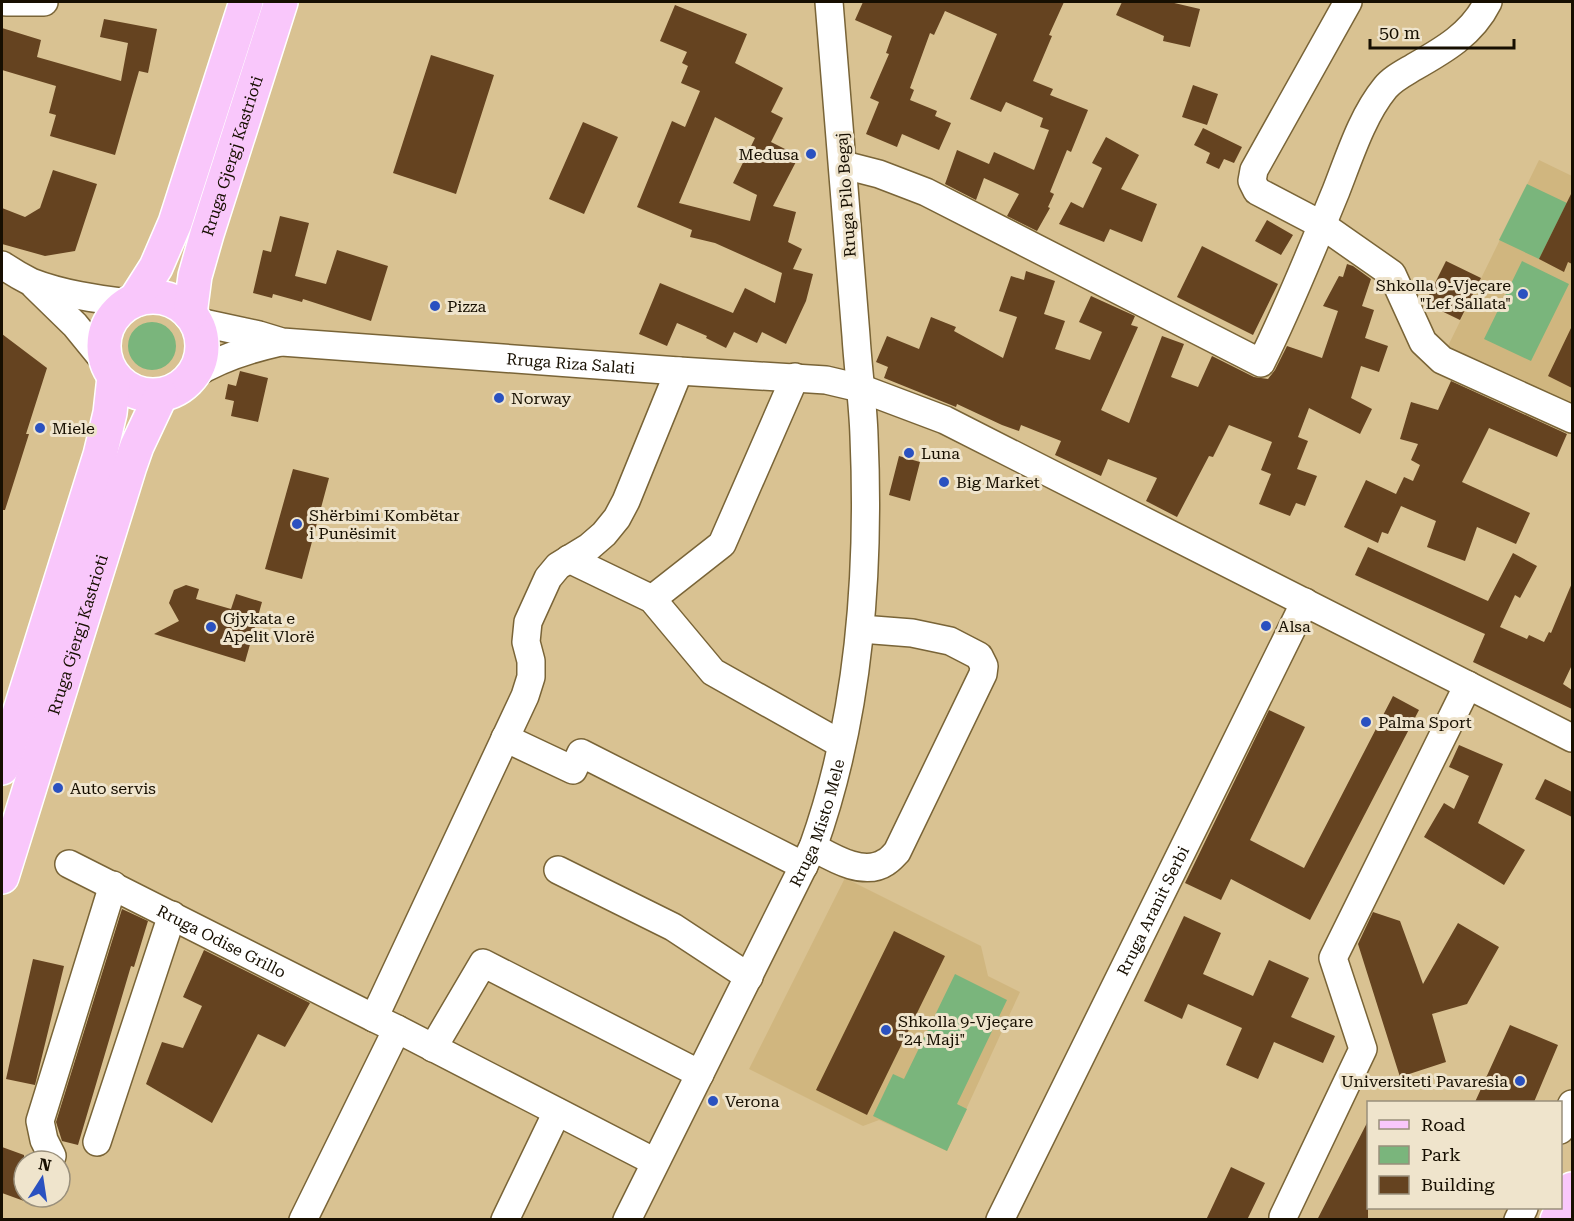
<svg xmlns="http://www.w3.org/2000/svg" width="1574" height="1221" viewBox="0 0 1574 1221" font-family="'Roboto Serif',serif">
<style>
.built{fill:#d0b67f}
.green{fill:#7ab57c}
.building{fill:#654320;fill-rule:evenodd}
.lines{fill:none;stroke-linecap:round;stroke-linejoin:round}
.minor-casing{stroke:#796437;stroke-width:30}
.major-casing{stroke:#fff;stroke-width:36}
.minor{stroke:#fff;stroke-width:27}
.major{stroke:#f9c7fb;stroke-width:33}
.poi-dot{fill:#2a51c0;stroke:#efe4cc;stroke-width:2}
.labels{text-anchor:middle;dominant-baseline:central;stroke-width:6;stroke-linejoin:round;paint-order:stroke}
.poi-label{font-size:16px;fill:#170f01;stroke:#efe4cc;text-anchor:start}
.street-label{font-size:16px;fill:#170f01;stroke:#efe4cc}
</style>
<rect width="100%" height="100%" fill="#d9c292"/>
<path class="built" d="M1539,160L1572,176V408L1447,348Z
M845,878L981,946L988,976L1020,992L947,1151L879,1120L863,1126L749,1069Z"/>
<path class="green" d="M1527,184L1567,203L1539,259L1499,240Z
M1522,261L1569,284L1531,361L1484,339Z
M128 346a24 24 0 1 1 48 0a24 24 0 1 1-48 0Z
M955,974L1007,1000L957,1104L967,1109L947,1151L873,1116L893,1074L904,1079Z"/>
<path class="building" d="M863,2H1064L1049,35L1052,36L1033,81L1053,89L1050,95L1088,110L1071,152L1067,150L1050,192L1054,194L1048,207L1050,208L1037,231L1007,216L1019,194L984,178L976,200L945,184L957,150L989,164L994,152L1034,170L1049,130L1040,127L1043,118L1006,102L1001,112L970,99L997,34L945,11L934,35L930,33L910,88L914,90L910,100L937,111L935,116L951,123L939,150L902,134L897,147L866,134L879,102L870,98L889,54L886,53L892,36L855,20Z
M1122,2H1170L1200,9L1190,47L1163,41L1164,36L1116,15Z
M675,5L747,34L735,63L783,88L771,112L783,118L771,142L799,156L773,206L796,212L788,242L802,249L793,269L813,274L806,301L786,344L762,332L757,343L734,332L726,348L706,338L707,336L677,323L667,346L639,334L660,283L733,313L745,288L775,303L782,273L715,243L690,237L692,230L637,207L672,121L685,127L700,91L681,83L688,66L682,63L687,52L660,41ZM715,117L755,138L733,183L757,195L750,221L679,203Z
M104,19L157,29L148,73L139,71L115,155L50,136L56,115L49,113L56,86L2,70V28L41,40L37,57L121,81L128,43L100,37Z
M431,55L494,75L456,194L393,173Z
M1193,85L1218,94L1207,125L1182,117Z
M583,122L618,137L584,214L549,199Z
M1203,128L1242,147L1234,163L1224,159L1219,169L1206,163L1210,153L1194,145Z
M1106,137L1139,155L1121,189L1157,204L1142,242L1110,229L1104,242L1059,224L1071,202L1083,208L1102,168L1092,163Z
M53,170L97,184L75,251L45,256L2,244V208L25,217L40,208Z
M1572,192V264L1568,262L1564,272L1539,259Z
M280,216L309,223L295,276L326,284L337,250L388,266L371,321L303,299L302,302L273,294L272,298L253,293L263,250L271,252Z
M1267,220L1293,235L1281,255L1255,241Z
M1202,246L1278,284L1253,335L1177,297Z
M1446,261L1481,278L1460,320L1425,303Z
M1347,264L1353,266L1371,279L1362,306L1374,310L1365,338L1388,346L1379,372L1361,366L1351,398L1372,409L1360,434L1309,408L1298,437L1308,441L1297,469L1317,476L1305,506L1296,503L1290,516L1259,504L1271,474L1261,470L1272,442L1229,425L1213,457L1209,456L1177,517L1146,501L1157,478L1108,459L1101,476L1055,455L1061,441L1021,425L1019,431L1002,425L957,404L956,407L884,378L888,367L876,362L887,336L919,349L931,317L956,327L954,331L1003,358L1017,317L999,311L1011,276L1024,280L1026,271L1055,281L1044,314L1065,321L1055,349L1090,360L1102,332L1079,322L1091,296L1135,316L1131,325L1138,327L1101,410L1129,423L1162,336L1184,344L1171,377L1198,387L1212,356L1254,377L1268,379L1275,370L1287,346L1322,358L1338,311L1323,306L1339,276L1343,277Z
M1572,326V388L1548,376Z
M2,334L47,368L26,434H29L5,510H2Z
M240,371L268,378L258,422L231,416L234,401L225,399L228,384L236,386Z
M1451,381L1567,434L1557,457L1489,428L1462,482L1530,513L1516,544L1477,527L1465,561L1427,547L1436,521L1401,506L1388,534L1382,532L1378,543L1344,527L1366,480L1396,494L1404,477L1413,481L1420,465L1411,460L1418,444L1400,439L1411,402L1438,410Z
M899,456L920,462L910,501L889,495Z
M293,469L329,478L302,579L265,569Z
M1368,547L1488,601L1513,553L1537,566L1520,598L1515,595L1500,627L1527,639L1529,635L1544,642L1549,632L1551,633L1572,583V665L1563,684L1572,690V709L1473,662L1485,634L1355,575Z
M186,585L199,589L196,599L231,609L236,594L262,602L245,662L154,634L179,621L169,603L174,590Z
M1393,696L1419,710L1310,920L1231,879L1221,900L1185,883L1269,710L1305,727L1250,840L1304,868Z
M1459,745L1503,764L1478,823L1525,850L1504,885L1424,837L1444,803L1454,809L1469,776L1449,767Z
M1545,779L1572,792V817L1535,799Z
M122,909L148,921L134,967L131,966L78,1145L62,1141L56,1122Z
M1373,912L1400,921L1423,984L1458,923L1499,947L1467,1004L1432,1014L1446,1062L1400,1077L1358,944Z
M1184,916L1221,933L1203,974L1253,996L1269,960L1309,978L1291,1017L1335,1036L1323,1063L1274,1042L1258,1079L1226,1065L1242,1028L1188,1004L1182,1019L1144,1001Z
M894,931L945,956L867,1115L816,1090Z
M204,950L310,1003L285,1047L258,1034L212,1123L146,1084L162,1042L183,1048L202,1006L183,997Z
M33,959L64,966L35,1085L6,1079Z
M1510,1025L1558,1045L1534,1102H1475Z
M1368,1121V1220H1317Z
M2,1147L24,1155V1201L2,1193Z
M1231,1167L1265,1183L1247,1220H1206Z"/>
<g class="lines">
<g class="minor-casing">
<g id="minor">
<path d="M6,2H44"/>
<path d="M1348,2L1254,170L1252,181L1257,191L1322,225L1392,274L1423,342L1442,360L1572,419"/>
<path d="M844,165L879,174L926,192L1261,363C1289,307 1312,249 1336,191C1349,158 1362,116 1385,88C1392,79 1404,73 1414,67C1444,50 1472,34 1488,2"/>
<path d="M2,265C11,271 21,277 31,282C62,294 96,299 129,303"/>
<path d="M35,286L75,325L106,363"/>
<path id="s1" d="M194,321L259,335L282,342L679,371L826,380L860,388L945,420L1572,738"/>
<path d="M193,375C220,358 249,349 280,342"/>
<path d="M569,559L652,599L713,672L841,744"/>
<path d="M652,599L722,544L795,377"/>
<path d="M505,738L573,770L581,753L804,866"/>
<path d="M813,847C833,858 864,877 886,862C890,860 894,855 897,852L983,674L984,666L979,656L950,641L912,633L861,629"/>
<path id="s2" d="M69,864L374,1018"/>
<path d="M558,870L673,927L749,977"/>
<path d="M397,1029L655,1162"/>
<path d="M433,1048L483,963L700,1074"/>
<path d="M1560,1130L1572,1104"/>
<path d="M97,1142L172,915"/>
<path d="M52,1156L44,1140L40,1121L113,885"/>
<path d="M303,1220L397,1029L374,1018L525,696L531,677V661L526,642L528,622L548,578L558,566L589,547L604,534L617,518L626,501L679,371"/>
<path d="M505,1220L557,1112"/>
<path id="s3" d="M627,1220L813,847C860,716 870,574 864,436C863,403 858,369 856,336C848,224 838,113 829,2"/>
<path id="s4" d="M1000,1220L1305,602"/>
<path d="M1284,1220L1283,1217L1363,1049L1333,958L1468,685"/>
<path d="M1518,1220L1524,1208"/>
</g>
</g>
<g class="major-casing">
<g id="major">
<circle cx="153" cy="346" r="49"/>
<path d="M135,300L156,267L175,223L246,2"/>
<path id="s5" d="M190,314L195,276L207,234L281,2"/>
<path d="M2,768L100,455L110,413L114,377"/>
<path id="s6" d="M2,877L130,466L137,446L161,395"/>
<path d="M1557,1220L1572,1189"/>
</g>
</g>
<use href="#minor" class="minor"/>
<use href="#major" class="major"/>
</g>
<g class="poi-dot">
<circle cx="811" cy="154" r="6"/>
<circle cx="1523" cy="294" r="6"/>
<circle cx="435" cy="306" r="6"/>
<circle cx="499" cy="398" r="6"/>
<circle cx="40" cy="428" r="6"/>
<circle cx="909" cy="453" r="6"/>
<circle cx="944" cy="482" r="6"/>
<circle cx="297" cy="524" r="6"/>
<circle cx="1266" cy="626" r="6"/>
<circle cx="211" cy="627" r="6"/>
<circle cx="1366" cy="722" r="6"/>
<circle cx="58" cy="788" r="6"/>
<circle cx="886" cy="1030" r="6"/>
<circle cx="1520" cy="1081" r="6"/>
<circle cx="713" cy="1101" r="6"/>
</g>
<g class="labels">
<g class="poi-label">
<text x="799" y="154" text-anchor="end">Medusa</text>
<text x="1511" y="285" text-anchor="end">Shkolla 9-Vjeçare<tspan x="1511" dy="18">"Lef Sallata"</tspan></text>
<text x="447" y="306">Pizza</text>
<text x="511" y="398">Norway</text>
<text x="52" y="428">Miele</text>
<text x="921" y="453">Luna</text>
<text x="956" y="482">Big Market</text>
<text x="309" y="515">Shërbimi Kombëtar<tspan x="309" dy="18">i Punësimit</tspan></text>
<text x="223" y="618">Gjykata e<tspan x="223" dy="18">Apelit Vlorë</tspan></text>
<text x="1278" y="626">Alsa</text>
<text x="1378" y="722">Palma Sport</text>
<text x="70" y="788">Auto servis</text>
<text x="898" y="1021">Shkolla 9-Vjeçare<tspan x="898" dy="18">"24 Maji"</tspan></text>
<text x="1508" y="1081" text-anchor="end">Universiteti Pavaresia</text>
<text x="725" y="1101">Verona</text>
</g>
<g class="street-label">
<text stroke="none"><textPath href="#s5" startOffset="164">Rruga Gjergj Kastrioti</textPath></text>
<text transform="translate(846 195) rotate(-94)">Rruga Pilo Begaj</text>
<text stroke="none"><textPath href="#s1" startOffset="380">Rruga Riza Salati</textPath></text>
<text stroke="none"><textPath href="#s6" startOffset="254">Rruga Gjergj Kastrioti</textPath></text>
<text stroke="none"><textPath href="#s3" startOffset="441">Rruga Misto Mele</textPath></text>
<text stroke="none"><textPath href="#s4" startOffset="345">Rruga Aranit Serbi</textPath></text>
<text stroke="none"><textPath href="#s2" startOffset="171">Rruga Odise Grillo</textPath></text>
</g>
</g>
<rect width="1574" height="1221" fill="none" stroke="#170f01" stroke-width="6"/>
<rect x="1367" y="1101" width="195" height="108" fill="#efe4cc" stroke="#998f7b" stroke-width="1.5"/>
<rect x="1379" y="1120" width="30" height="9" fill="#f9c7fb" stroke="#998f7b" stroke-width="1.5"/>
<text x="1421" y="1131" font-size="18" fill="#170f01">Road</text>
<rect x="1379" y="1146" width="30" height="18" fill="#7ab57c" stroke="#998f7b" stroke-width="1.5"/>
<text x="1421" y="1161" font-size="18" fill="#170f01">Park</text>
<rect x="1379" y="1176" width="30" height="18" fill="#654320" stroke="#998f7b" stroke-width="1.5"/>
<text x="1421" y="1191" font-size="18" fill="#170f01">Building</text>
<g transform="translate(42 1179) rotate(12)"><circle r="28" fill="#efe4cc" stroke="#998f7b" stroke-width="1.5"/>
<path d="M0-4.5L10 22L0 15L-10 22Z" fill="#2a51c0"/>
<text y="-9" font-size="16" font-weight="bold" text-anchor="middle" fill="#170f01">N</text>
</g>
<path d="M1370 39v9h144v-9" fill="none" stroke="#170f01" stroke-width="3"/>
<text x="1379" y="39" font-size="18" fill="#170f01" stroke="#efe4cc" stroke-width="4.5" paint-order="stroke">50 m</text>
</svg>
